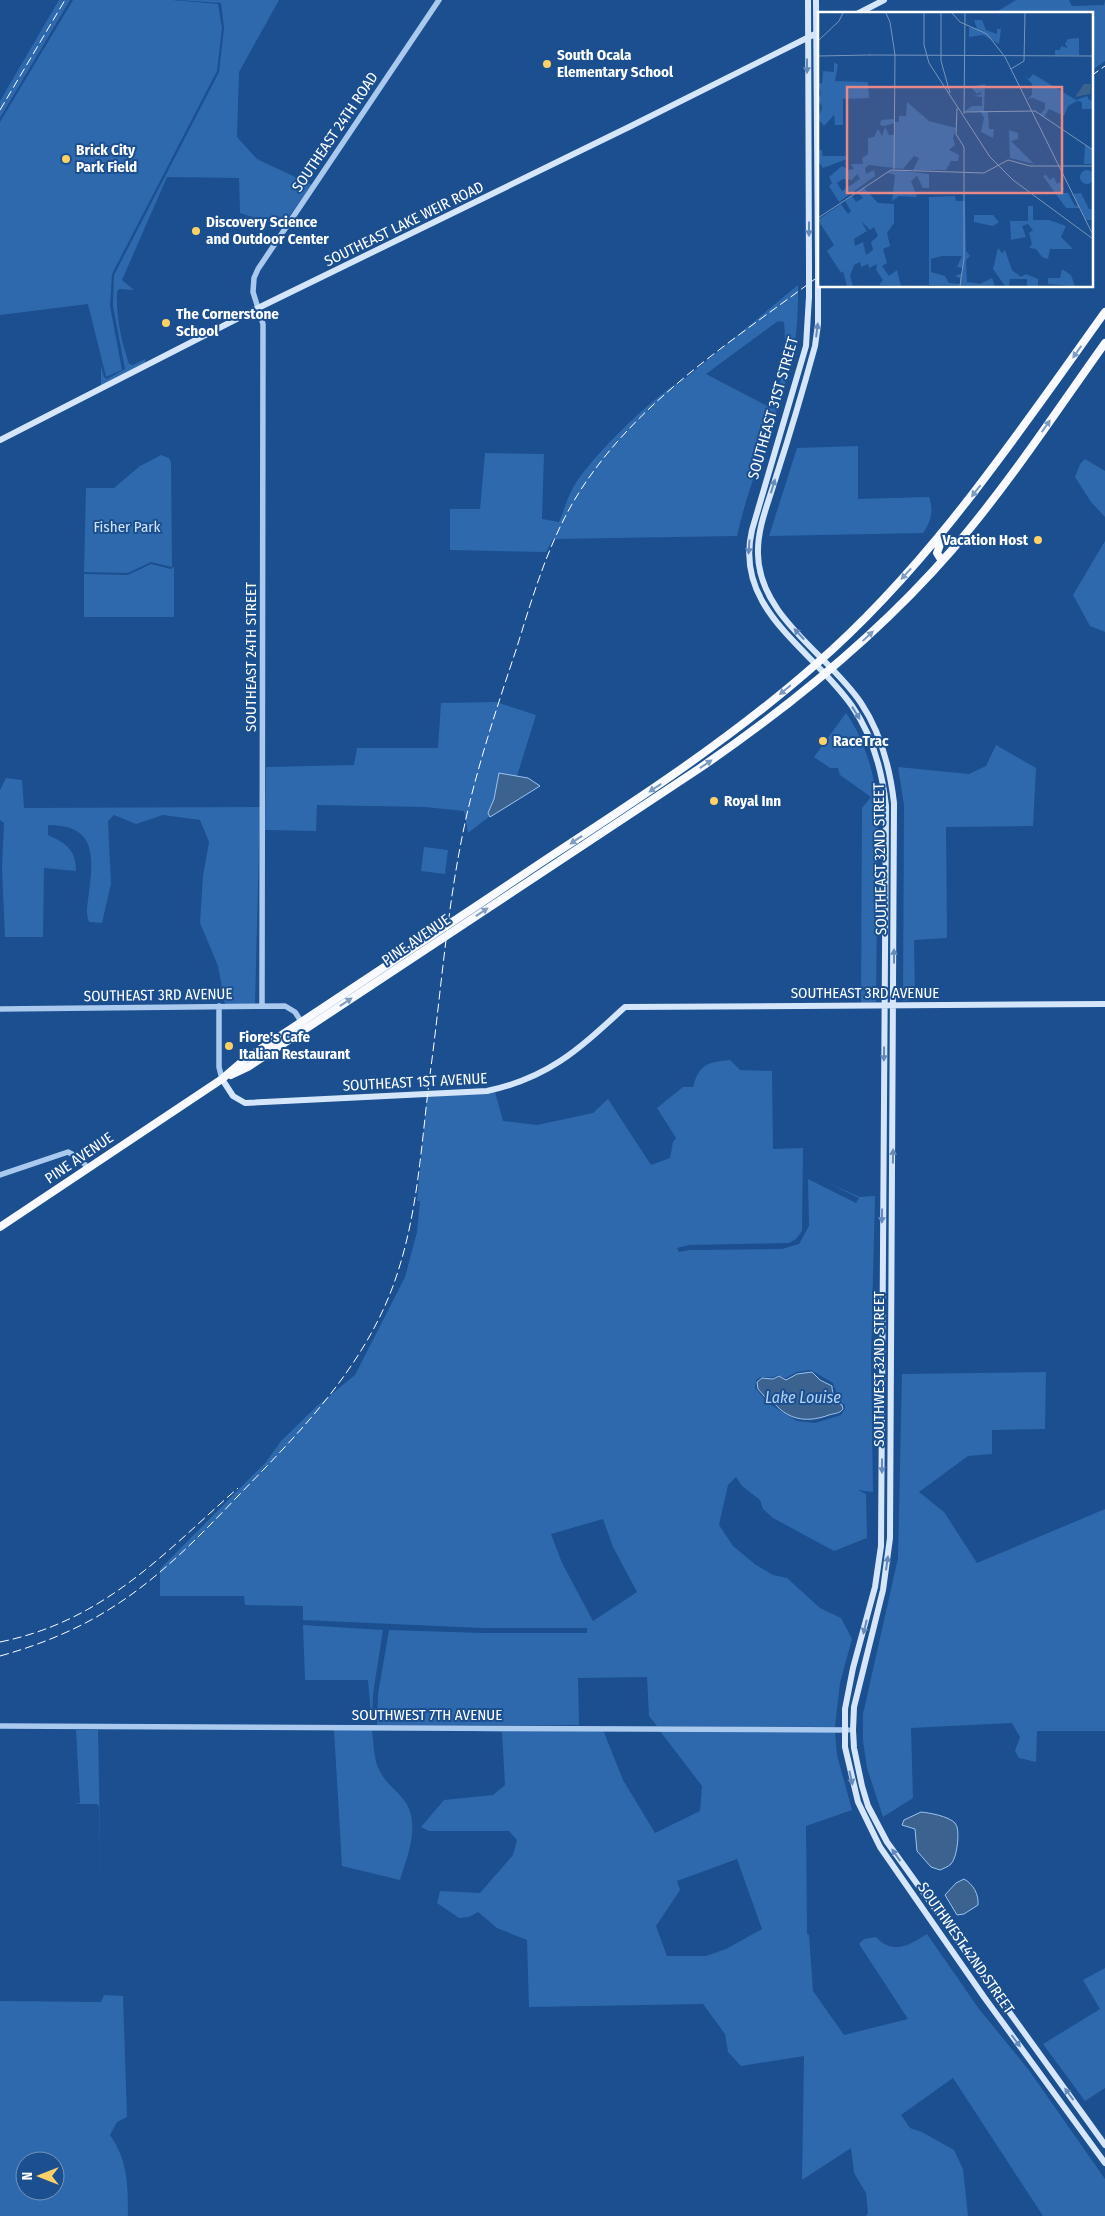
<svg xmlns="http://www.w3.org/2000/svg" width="1105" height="2216" viewBox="0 0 1105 2216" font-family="'Fira Sans Condensed',sans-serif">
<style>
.green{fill:#2e69ad;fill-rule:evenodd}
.water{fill:#3c6290;stroke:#9cc4f0}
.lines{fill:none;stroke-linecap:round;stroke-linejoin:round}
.tertiary{stroke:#a9c9ee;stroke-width:5.5}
.secondary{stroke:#d6e6fa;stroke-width:6}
.trunk{stroke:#f8faff;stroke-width:8}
.rail{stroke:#fff;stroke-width:1;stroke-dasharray:9 4;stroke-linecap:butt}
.secondary-bridge{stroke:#d6e6fa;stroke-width:6}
.oneway{fill:#668bba}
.oneway2{fill:#7e9cc1}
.poi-dot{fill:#ffd166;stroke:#1b4f8f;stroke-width:2}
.labels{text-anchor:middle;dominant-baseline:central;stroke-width:4;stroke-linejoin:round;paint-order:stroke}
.poi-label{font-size:15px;font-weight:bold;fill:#fff;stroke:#1b4f8f;text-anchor:start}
.street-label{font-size:15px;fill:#fff;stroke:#1b4f8f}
.park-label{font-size:15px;fill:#cfe3fa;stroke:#1b4f8f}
.water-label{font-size:16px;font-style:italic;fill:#b5d3f5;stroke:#1b4f8f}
.inset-road{fill:none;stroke:#7695bc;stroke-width:1}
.view{fill:#e88989;fill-opacity:0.15;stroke:#e88989;stroke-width:2.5}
.inset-edge{fill:none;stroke:#fff;stroke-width:2.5}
</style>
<rect width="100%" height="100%" fill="#1b4f8f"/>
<path class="green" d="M59,0H70L0,118V101Z
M73,0H172L218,4L222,28L217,71L112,274L110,306L122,370L106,377L88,304L0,315V122Z
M178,0H279L239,72L237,137L257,159L312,185L282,226L240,213L239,178L167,177L122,280L134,290L119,289L117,292C116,317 121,340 129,364L133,365L145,359L146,364L101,386V366L104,377L107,379L125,369L113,306L114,275L219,72L224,28L221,3Z
M1016,0H1069L1072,6L1104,5L1105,0V61L1091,71V14H993Z
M798,285C798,306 798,326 794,346C782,411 751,472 737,536L553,539L546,552L450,550V509H480L485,453L544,454L542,519L559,522C564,511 567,497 574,486C593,455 655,394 687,377ZM778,321L784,322C787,352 782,381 773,409L706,374Z
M858,446V499L929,497C934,511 931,521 923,533L769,536L797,448Z
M161,455L169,458L171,462L172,567L151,562L128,573L84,572L86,488H114L140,466Z
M1085,459L1105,471V517L1091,502L1075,477L1080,464Z
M1105,541V632L1090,626L1073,595Z
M151,564L171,569L174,567V617H84V574L128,575Z
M496,702L536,715L517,776L499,774L494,799L488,813L490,816L468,833L464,811L425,807L317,805L316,831L265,830L266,767L354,765L357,748H438L441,703Z
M846,713C865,740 873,771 878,803L876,1002L861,1003L862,808L871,797L840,775L838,768H830L814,757Z
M996,745L1036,768L1033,826L946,827L947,938L914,940L915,999L903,1001L904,805L898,767L969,774L986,766Z
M6,778L22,780L24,808L260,807L255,1004H225L218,966L200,923L203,876L209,842L200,820L163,815L136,824L114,815L108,821L111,884L102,923L89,922C85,912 88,903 89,892C94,854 95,825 48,825V835C67,844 76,850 76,871L44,868L43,937H5L2,868L4,823L0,820V790Z
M424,847L448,850L445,874L421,871Z
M730,1060L740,1070L772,1071L773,1149L803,1148L802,1231L796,1239L789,1243L689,1245L677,1248L679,1252L690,1250L782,1249L799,1244L809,1226L808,1179L856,1203L859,1198L826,1182L860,1197L875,1196L871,1358L873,1492L858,1490L866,1494L867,1538L834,1551L773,1518L763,1509L760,1500L742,1486L736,1477L728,1485L719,1525L733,1546L756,1565L773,1575L787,1578L820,1608L841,1618L852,1639L840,1683L835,1727L657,1726L649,1716L647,1677L578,1678L579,1725H377L378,1694L389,1630L482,1633H587V1628H482L303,1620V1606L245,1605L244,1596H160V1569L266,1462L281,1441L317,1406L355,1375L405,1277L417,1232L420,1201H417L427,1097L495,1092L503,1121L537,1125L593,1113L608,1099L651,1165L670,1158L673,1142L676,1138L657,1108L683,1087H693C700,1063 707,1063 730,1060ZM811,1370L833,1383L840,1402L845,1405V1409L841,1415L815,1423L797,1421L768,1403L755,1388L756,1380L760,1377H773L778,1375L785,1378L797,1372ZM603,1519L613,1547L637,1592L593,1621L562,1563L551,1534Z
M1046,1372L1045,1429L992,1430V1454L968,1456L919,1492L944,1512L977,1563L1105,1509V1731H1037L1036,1762L1019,1758L1015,1751L1020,1737L1012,1723L911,1728L913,1798L883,1817L867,1768L863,1741V1714L898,1558L902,1374Z
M303,1625L383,1630L373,1694L372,1725L368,1680H305Z
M76,1730H98L101,1894L99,1807L97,1804H74L80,1803Z
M334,1730H372C374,1744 373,1762 382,1775C390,1788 408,1798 411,1815C416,1837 406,1860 400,1880L342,1866Z
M443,1730H603L623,1780L655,1833L700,1811L702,1786L660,1731L835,1732L837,1755L852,1810L806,1826L807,1934L809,1935L813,1991L844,2035L908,2019L859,1944L864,1939L876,1937C893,1955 908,1946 927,1934L979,2009L1028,2069L1105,2179V2216H1043L953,2078L901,2115L910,2128L922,2132L954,2150L963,2169L968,2216H866L868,2213L866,2193L854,2173L851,2148L802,2180L804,2056L741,2066L728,2052L725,2034L703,2004L529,2007L527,1940L497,1928L478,1912L469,1917L459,1918L437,1903L440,1891L480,1893L513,1855L517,1840L509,1831H429L421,1827L444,1800L493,1795L505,1785L502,1732ZM737,1859L762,1929L726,1949L706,1956H667L656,1926L680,1890L677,1881Z
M1105,1968V2088L1085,2101L1043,2044L1100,2009L1083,1980Z
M104,1995L123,1996L127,2117L117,2122L110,2135C128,2160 128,2186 128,2216H0V2001L101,2002ZM25,2161H55V2191H25Z"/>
<path class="water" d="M499,773L528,778L540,786L490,817L488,813L494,799Z
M812,1372L820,1380L832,1386C832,1393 835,1402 842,1405L843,1409C839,1414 835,1413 829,1415C810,1422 790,1422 774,1403H770L758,1389L757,1382L762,1378L773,1379L779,1376L786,1380L797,1374Z
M921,1812C930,1813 948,1816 955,1823C961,1829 957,1858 951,1864C948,1867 944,1868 940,1870L931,1867L917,1851L915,1829L902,1825L904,1820Z
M964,1879C973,1884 979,1894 978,1905L964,1914L957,1915L945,1895L956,1883Z"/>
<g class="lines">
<path class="tertiary" d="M219,1006V1067L222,1079
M262,1006L263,324L253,292L254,278L258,269L439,0
M0,1009L285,1006L295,1012L306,1029
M0,1175L68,1152L79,1158L88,1168
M0,1726L848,1730"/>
<path class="secondary" d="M808,0L809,269
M816,0L818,263
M857,14L884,0
M818,290V324L815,346C803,390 790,434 776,477C769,501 757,528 758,554C759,617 829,655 861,703C881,733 890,768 894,803L890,1538L883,1590L854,1707L853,1730L854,1748L862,1786L868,1806L887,1842L1105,2145
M809,297L806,346L752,530C733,610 813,649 852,706C873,736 882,770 886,806L881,1546L875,1587L853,1668L845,1709V1747L858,1802L880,1847L984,1997L1105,2163
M0,440L258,308L629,127L819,32
M222,1079L233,1096L245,1103L487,1091C549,1078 579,1049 625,1007L1105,1004"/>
<path class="trunk" d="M942,561L937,553L942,539
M231,1075L248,1067L700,768C792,705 878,635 952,550C1008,485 1055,413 1105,343
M0,1227L222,1079L244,1060C345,993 447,926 548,858C640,798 732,738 815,665C931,564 1016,436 1105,312"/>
<path class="rail" d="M1091,76L1105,66
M0,110L65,0
M0,1642C104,1621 163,1554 238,1488
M0,1656C108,1626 162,1576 237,1497C298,1434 362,1370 393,1286C419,1215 421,1141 431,1067C442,983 448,897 467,814C480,758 498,704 516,650C532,599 547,546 575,499C633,403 730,343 819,276"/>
<path class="secondary-bridge" d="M818,263V290
M809,269V297"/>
</g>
<defs><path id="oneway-solid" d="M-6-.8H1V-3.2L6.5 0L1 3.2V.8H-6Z" transform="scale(1.25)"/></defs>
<g class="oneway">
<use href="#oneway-solid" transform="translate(807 66) rotate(90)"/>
<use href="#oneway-solid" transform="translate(809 229) rotate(90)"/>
<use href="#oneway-solid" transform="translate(817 330) rotate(-83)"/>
<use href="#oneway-solid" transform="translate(773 486) rotate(-73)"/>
<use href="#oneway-solid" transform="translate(749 547) rotate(94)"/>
<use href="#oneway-solid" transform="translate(799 634) rotate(-133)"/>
<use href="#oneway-solid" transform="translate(856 713) rotate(58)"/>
<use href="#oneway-solid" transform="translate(894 956) rotate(-90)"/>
<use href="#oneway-solid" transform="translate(884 1054) rotate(91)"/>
<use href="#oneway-solid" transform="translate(893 1156) rotate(-89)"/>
<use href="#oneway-solid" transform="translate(882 1216) rotate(91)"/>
<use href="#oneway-solid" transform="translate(882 1466) rotate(90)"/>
<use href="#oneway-solid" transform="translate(887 1563) rotate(-82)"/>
<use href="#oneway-solid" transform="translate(865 1627) rotate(104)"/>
<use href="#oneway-solid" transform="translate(851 1778) rotate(77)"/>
<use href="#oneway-solid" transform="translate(896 1855) rotate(-125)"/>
<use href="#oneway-solid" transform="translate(1016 2041) rotate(53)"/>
<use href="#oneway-solid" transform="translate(1069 2094) rotate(-126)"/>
</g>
<g class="oneway2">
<use href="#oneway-solid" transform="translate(1077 352) rotate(125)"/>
<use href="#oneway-solid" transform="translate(1046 426) rotate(-55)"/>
<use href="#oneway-solid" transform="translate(976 491) rotate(128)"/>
<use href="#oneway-solid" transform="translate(906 574) rotate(132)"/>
<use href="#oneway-solid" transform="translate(868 636) rotate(-43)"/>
<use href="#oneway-solid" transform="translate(785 690) rotate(141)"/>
<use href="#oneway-solid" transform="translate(706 764) rotate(-34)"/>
<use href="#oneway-solid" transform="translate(655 788) rotate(147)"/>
<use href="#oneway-solid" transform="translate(576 840) rotate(146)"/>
<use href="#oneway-solid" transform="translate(482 912) rotate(-34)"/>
<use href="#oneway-solid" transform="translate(346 1002) rotate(-34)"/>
</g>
<g class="poi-dot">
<circle cx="547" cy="64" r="5"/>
<circle cx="66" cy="159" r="5"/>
<circle cx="196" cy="231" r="5"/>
<circle cx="166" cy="323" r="5"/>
<circle cx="1038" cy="540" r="5"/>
<circle cx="823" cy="741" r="5"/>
<circle cx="714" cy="801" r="5"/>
<circle cx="229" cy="1046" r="5"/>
</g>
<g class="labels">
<g class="poi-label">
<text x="557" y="55">South Ocala<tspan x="557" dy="17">Elementary School</tspan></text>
<text x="76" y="150">Brick City<tspan x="76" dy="17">Park Field</tspan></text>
<text x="206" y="222">Discovery Science<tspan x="206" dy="17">and Outdoor Center</tspan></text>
<text x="176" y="314">The Cornerstone<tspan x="176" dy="17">School</tspan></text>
<text x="1028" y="540" text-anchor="end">Vacation Host</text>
<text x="833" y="741">RaceTrac</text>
<text x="724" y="801">Royal Inn</text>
<text x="239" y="1037">Fiore's Cafe<tspan x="239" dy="17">Italian Restaurant</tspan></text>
</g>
<g class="street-label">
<text transform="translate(335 132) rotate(-56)">SOUTHEAST 24TH ROAD</text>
<text transform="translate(404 224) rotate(-26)">SOUTHEAST LAKE WEIR ROAD</text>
<text transform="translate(773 408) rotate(-74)">SOUTHEAST 31ST STREET</text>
<text transform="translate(251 657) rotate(-90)">SOUTHEAST 24TH STREET</text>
<text transform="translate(880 859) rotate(-91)">SOUTHEAST 32ND STREET</text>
<text transform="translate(416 940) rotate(-34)">PINE AVENUE</text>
<text x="865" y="993">SOUTHEAST 3RD AVENUE</text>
<text transform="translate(158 995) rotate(-1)">SOUTHEAST 3RD AVENUE</text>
<text transform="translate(415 1082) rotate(-3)">SOUTHEAST 1ST AVENUE</text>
<text transform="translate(79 1158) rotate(-34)">PINE AVENUE</text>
<text transform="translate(879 1369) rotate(-90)">SOUTHWEST 32ND STREET</text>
<text x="427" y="1715">SOUTHWEST 7TH AVENUE</text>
<text transform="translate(966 1948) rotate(55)">SOUTHWEST 42ND STREET</text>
</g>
<g class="park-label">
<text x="127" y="527">Fisher Park</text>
</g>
<g class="water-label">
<text x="803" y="1397">Lake Louise</text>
</g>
</g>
<g transform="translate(818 12)">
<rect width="275" height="275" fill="#1b4f8f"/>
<path d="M156,8H164L168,18L179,22V17H183L181,32L165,23L151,25V15L159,17ZM261,26V43H237V38H242L243,34L250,36L247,32L250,27ZM16,50L20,53L17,69L50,70L51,86L25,87V113H17L16,103L6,114L0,107L4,95L0,87L3,81L0,72L4,71L5,59L16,60ZM215,62L258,88L269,84L272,89L275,86V97H264V90L259,89L250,94L246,104L231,97L226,105L222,102L227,97V91L215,86L209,87L214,83V72L206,63L211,67ZM167,72L166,100H170L171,117H176L175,126L163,120L166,106L163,100L147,99L154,94H164V85L154,84L162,83L164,79L159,82L153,75ZM89,90L111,109L138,116L135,126L137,133L131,138L141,143L140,149H133L128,158H95L101,146L96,144L85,157L51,153L47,156L48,162L56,158L57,164L21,190L11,174L14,171L11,165L24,154L31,158L36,157L33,152H45L44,146L50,142V126L56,125L60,117L64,124L67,115L71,123H76L77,111L66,114L62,113L63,108L76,107L77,110H81V104H88ZM39,162L42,167L24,179L19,171L25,167L34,168ZM191,118L200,121V127L193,129L216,152L192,146ZM267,133L275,138V152H266ZM0,138H4L5,144H27L29,147L5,156L0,149ZM78,158L111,162V176H105L99,164L93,169L99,185L81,184L74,189L77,163L68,160ZM262 165a7 7 0 1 1 14 0a7 7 0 1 1-14 0ZM228,163L232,168L236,165L239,172L242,170L246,177L243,181H250L257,194L260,193L255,182L263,181L271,197H275V208H268L262,196H248L225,164ZM46,176L60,191L76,192V211L69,221L72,234L65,237L69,251L64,254L71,264L79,258L83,274L61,273L65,268L58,258L59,252L51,256L50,252L43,255L42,250L36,253L32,264L35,274H29L25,259L23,261L9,239L16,233L0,208L23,192L30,202L33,199L27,189L34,184L38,190L45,186L40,180ZM43,209L52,218L56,215L60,224L53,230L55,238L48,243L45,230L37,234L36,227L49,219ZM137,184L138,189H147L148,239L152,244L148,248L149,270L162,272L174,266L177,274L111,273V185ZM124,244H144L139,255L144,256V261L137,264L142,266V272L131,271L127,264L113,260V247ZM210,194H215V208H231L248,214L243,225L255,237H232L230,247L224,245L218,237L211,236L214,232L211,221L215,218L210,212L204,214L208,225L193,228L192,209H210ZM156,203H175L181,210L175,214L156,210ZM180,236L184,241L187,238L194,258L203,265L208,262L220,267V274H209V267H192L191,274H187L175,257ZM244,257L253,263L257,274L230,272V266H242Z" fill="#2e69ad" fill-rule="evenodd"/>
<path d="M266,72H273L272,82L257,85Z" fill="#3c6290"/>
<path class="inset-road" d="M68,1L72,10L77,43L76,157M106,1V33L111,51L172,145L195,168L275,227M123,1V49L132,81M134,1L142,10L169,22L187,45L275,223M0,29L21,9L25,1M51,43L275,44M0,44L52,43M193,57L206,49L207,1M139,96L138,122L146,135V246L142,274M146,100L217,99L275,138M146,102L147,1M0,206L73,158L166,161L190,148L212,154H275"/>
<path class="view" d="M29,75H244V181H29Z"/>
<rect width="275" height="275" class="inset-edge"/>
</g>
<g transform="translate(40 2176) rotate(270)"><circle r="24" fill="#1b4f8f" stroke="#7695bc"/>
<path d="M0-4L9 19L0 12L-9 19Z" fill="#ffd166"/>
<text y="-8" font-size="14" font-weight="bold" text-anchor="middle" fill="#ffffff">N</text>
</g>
</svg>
